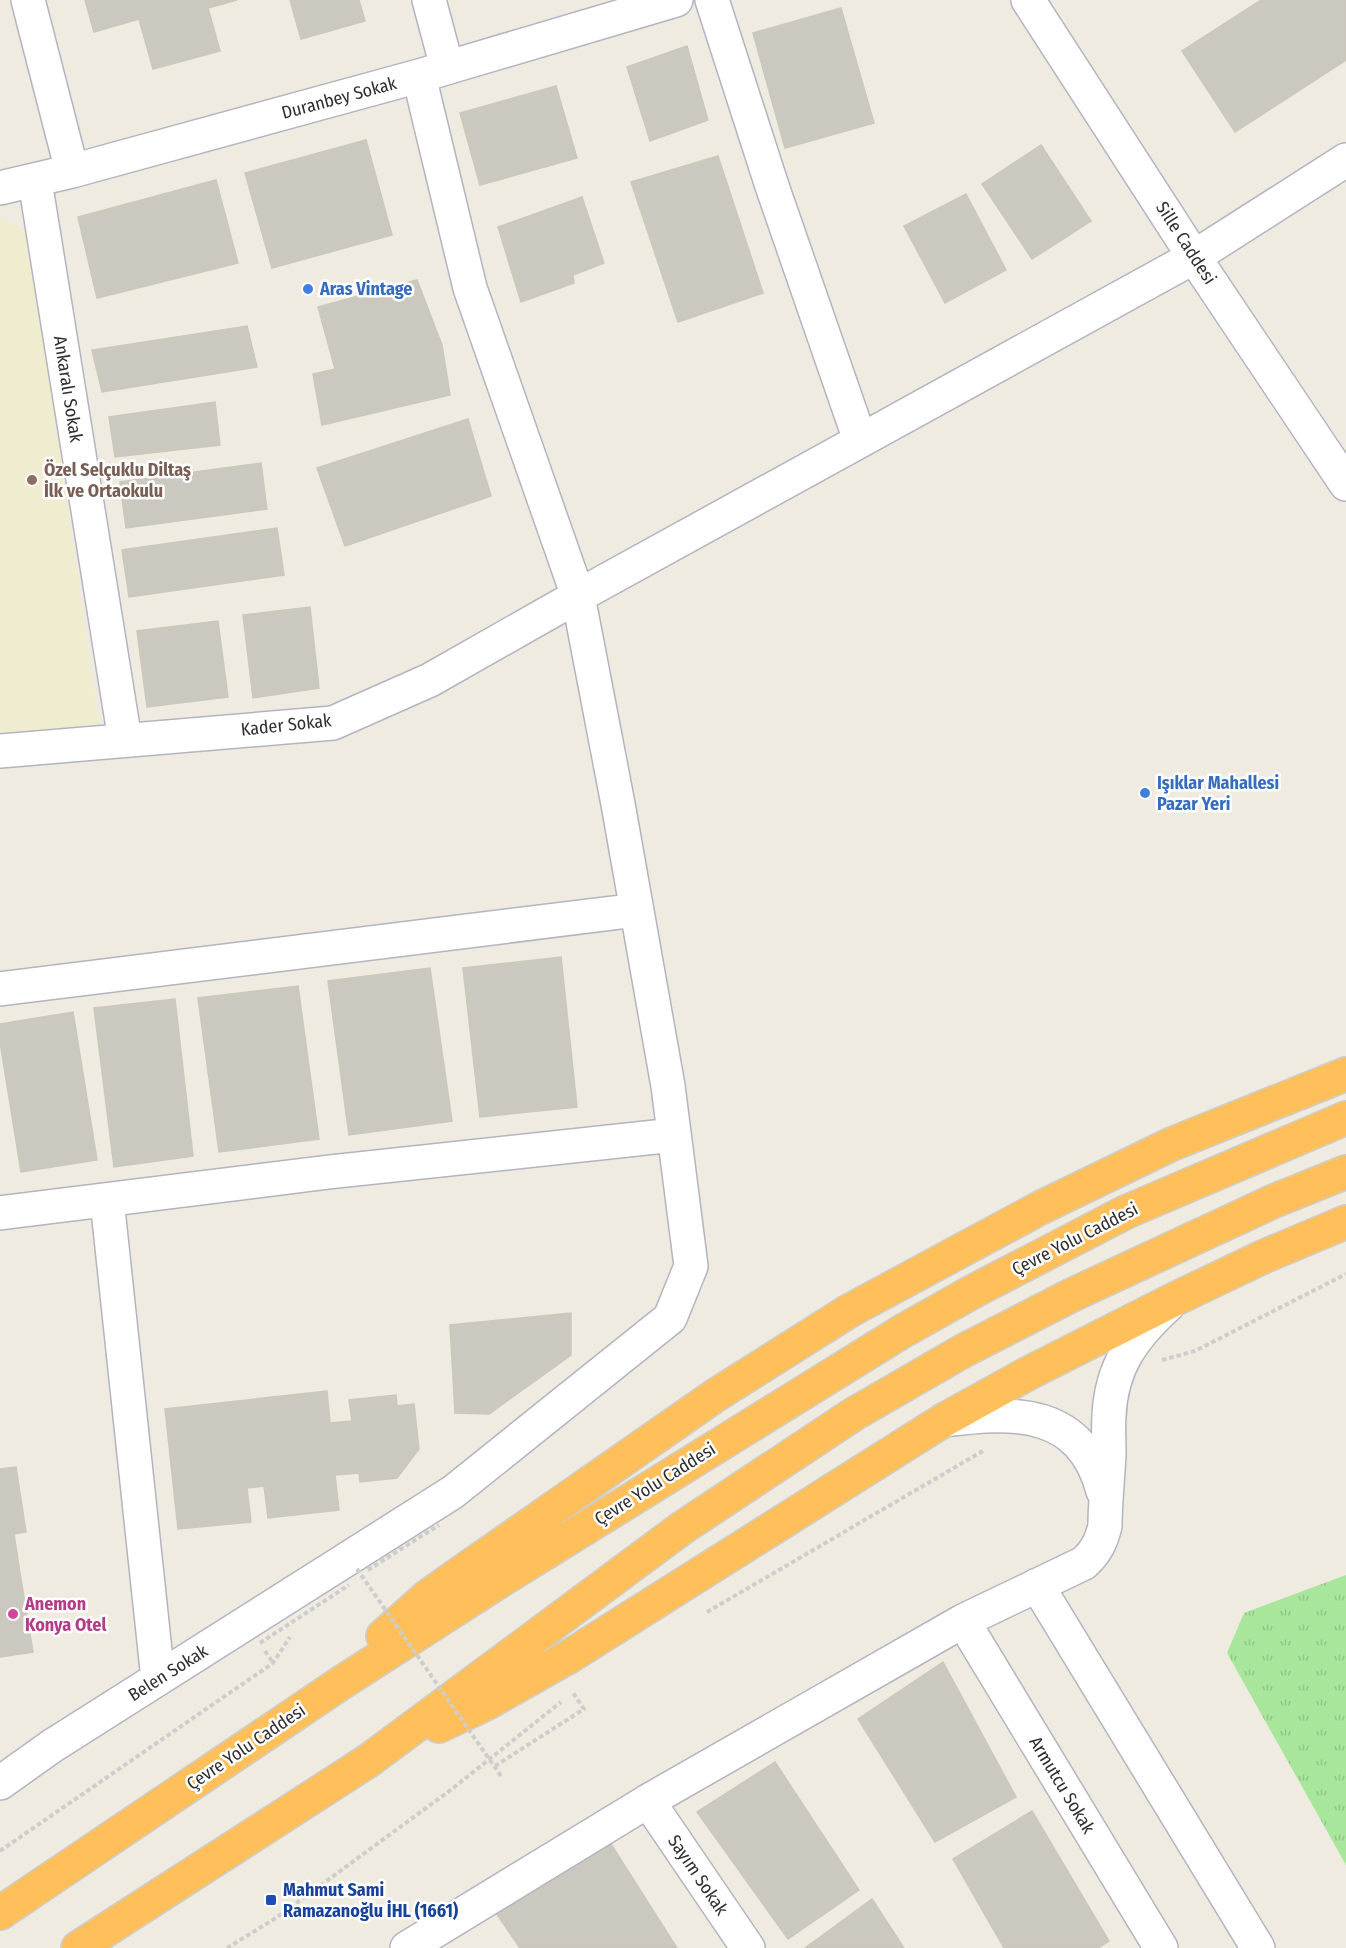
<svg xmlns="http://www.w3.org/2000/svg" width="1346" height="1948" viewBox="0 0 1346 1948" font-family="'Fira Sans Condensed',sans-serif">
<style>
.education{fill:#f0ecd0}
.grass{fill:url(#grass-tufts)}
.building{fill:#cbc9bf;stroke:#cbc8b9;stroke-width:1.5}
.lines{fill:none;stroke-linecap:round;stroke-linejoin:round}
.minor-casing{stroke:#b4b4c1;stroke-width:36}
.highway-casing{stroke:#cdcdcd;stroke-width:36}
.path{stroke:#cdcdcd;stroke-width:4;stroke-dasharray:4.5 3;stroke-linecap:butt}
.minor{stroke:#fff;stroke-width:33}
.highway{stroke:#ffc05c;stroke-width:33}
.path-bridge{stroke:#cdcdcd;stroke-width:4;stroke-dasharray:4.5 3;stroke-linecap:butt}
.shop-dot{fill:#3f7fe0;stroke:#fff;stroke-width:2}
.education-dot{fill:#8d6e63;stroke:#fff;stroke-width:2}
.hotel-dot{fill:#d1479c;stroke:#fff;stroke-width:2}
.transit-dot{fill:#1a4fb4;stroke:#fff;stroke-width:2}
.labels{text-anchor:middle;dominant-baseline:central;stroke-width:5;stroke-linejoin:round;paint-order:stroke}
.street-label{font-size:18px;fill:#2e2e2e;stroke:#fff}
.shop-label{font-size:18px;font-weight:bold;fill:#366cbe;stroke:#fff;text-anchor:start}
.education-label{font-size:18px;font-weight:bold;fill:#785e54;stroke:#fff;text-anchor:start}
.hotel-label{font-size:18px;font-weight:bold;fill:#b23c85;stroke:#fff;text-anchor:start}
.transit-label{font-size:18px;font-weight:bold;fill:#164399;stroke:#fff;text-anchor:start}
</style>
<defs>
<pattern id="grass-tufts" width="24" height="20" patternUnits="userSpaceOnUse" patternTransform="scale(1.5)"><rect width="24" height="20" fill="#a8e69c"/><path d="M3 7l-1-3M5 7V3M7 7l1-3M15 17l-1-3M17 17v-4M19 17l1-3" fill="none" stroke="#91c687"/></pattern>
</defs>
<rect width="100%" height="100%" fill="#efebe0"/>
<path class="education" d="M0,217L28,231L100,730L0,744Z"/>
<path class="grass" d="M1346,1575V1865L1227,1653L1244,1613Z"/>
<path class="building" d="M85,0H237L208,8L220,51L153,69L139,19L94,32Z
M290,0H359L365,21L301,39Z
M1261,0H1346V60L1235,132L1182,51Z
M841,8L874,123L785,148L753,33Z
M687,46L708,120L650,141L627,67Z
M556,86L577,158L480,185L460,113Z
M366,140L392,235L272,268L245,173Z
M1041,145L1091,221L1032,259L982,184Z
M718,156L763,293L678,322L631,182Z
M216,180L238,263L97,298L78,217Z
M966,194L1006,270L945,303L904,226Z
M582,197L604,263L573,275L574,283L521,302L498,227Z
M417,280L442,345L335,369L318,307Z
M247,326L257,367L102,392L92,350Z
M442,345L450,395L322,425L313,374Z
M215,402L220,445L115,457L109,417Z
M468,419L491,496L345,546L317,468Z
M261,463L267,509L126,528L120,482Z
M277,528L284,575L129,597L122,550Z
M310,607L319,688L253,698L243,615Z
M218,621L228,697L147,707L137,631Z
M561,957L577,1107L480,1117L463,968Z
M430,968L452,1121L349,1135L328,981Z
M298,986L319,1139L219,1152L198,998Z
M175,999L193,1156L114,1167L94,1008Z
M73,1012L97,1160L21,1172L0,1042V1024Z
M571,1313V1355L489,1414L455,1413L450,1325Z
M327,1391L330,1423L352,1421L349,1400L396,1395L397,1406L414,1404L419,1449L397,1478L360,1482L359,1473L335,1475L339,1510L268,1518L264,1486L247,1488L251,1522L178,1529L165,1409Z
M16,1467L26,1532L14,1534L20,1573L0,1576V1469Z
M20,1573L33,1652L0,1657V1576Z
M943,1662L1016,1797L935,1842L858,1719Z
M775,1762L859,1890L788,1939L697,1812Z
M1032,1811L1109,1941L1098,1948H1004L953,1859Z
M609,1841L677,1948H520L496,1913Z
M872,1899L904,1948H805Z"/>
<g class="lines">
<g class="minor-casing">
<path id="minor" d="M28,0L72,171
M429,0L447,67
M712,0L772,186L860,440
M1028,0L1194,257L1346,484
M419,76L470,288L578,596L1194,257L1346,160
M35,181L125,740
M0,188L72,171L419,76L676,0
M0,751L333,723L430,680L578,596L618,804L668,1086L691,1266L670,1318L453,1492L52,1746L0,1783
M0,989L637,910
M107,1200L158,1679
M0,1213L329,1172L674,1135
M944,1420C1015,1411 1081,1409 1103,1491
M1037,1585L1258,1948
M963,1621L1161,1948
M648,1801L748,1948
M407,1948L648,1801L963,1621L1084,1563C1096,1552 1101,1542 1105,1526C1105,1502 1108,1477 1109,1453C1109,1440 1108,1428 1109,1416C1111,1367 1133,1337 1168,1305"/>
</g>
<g class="highway-casing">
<path id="highway" d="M383,1636L427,1597L462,1572L716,1395L849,1311L1040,1208L1172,1144L1346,1074
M439,1726L487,1703L570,1656L944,1420L1027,1374L1173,1300L1265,1256L1346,1222
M0,1913L341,1683L495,1584L903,1331L974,1291L1126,1212L1346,1118
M78,1948L368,1761L682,1528L854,1414L963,1351L1072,1295L1274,1201L1346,1172"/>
</g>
<path class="path" d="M1162,1360L1195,1351L1346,1274
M707,1612L983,1451
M265,1651L273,1663
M495,1766L584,1709L573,1693
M0,1851L273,1663L290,1637
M227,1948L276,1918L452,1789L561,1702"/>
<use href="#minor" class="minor"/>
<use href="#highway" class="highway"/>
<path class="path-bridge" d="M357,1569L501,1776
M368,1570L439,1525
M260,1643L349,1585"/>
</g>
<g class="shop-dot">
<circle cx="308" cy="289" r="6"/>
<circle cx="1145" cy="793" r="6"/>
</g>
<circle class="education-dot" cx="32" cy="480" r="6"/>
<circle class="hotel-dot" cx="13" cy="1614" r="6"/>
<rect class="transit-dot" x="265" y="1894" width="12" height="12" rx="3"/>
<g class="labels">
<g class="street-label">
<text transform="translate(339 98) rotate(-15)">Duranbey Sokak</text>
<text transform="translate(1186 243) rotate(57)">Sille Caddesi</text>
<text transform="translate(68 389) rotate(81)">Ankaralı Sokak</text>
<text transform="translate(286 725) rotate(-6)">Kader Sokak</text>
<text transform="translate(1075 1239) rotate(-27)">Çevre Yolu Caddesi</text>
<text transform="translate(655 1484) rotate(-32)">Çevre Yolu Caddesi</text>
<text transform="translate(168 1673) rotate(-32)">Belen Sokak</text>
<text transform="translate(246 1747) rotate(-34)">Çevre Yolu Caddesi</text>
<text transform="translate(1062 1785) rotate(59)">Armutcu Sokak</text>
<text transform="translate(698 1875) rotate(56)">Sayım Sokak</text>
</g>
<g class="shop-label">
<text x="320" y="289">Aras Vintage</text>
<text x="1157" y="783">Işıklar Mahallesi<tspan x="1157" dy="21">Pazar Yeri</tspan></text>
</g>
<g class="education-label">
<text x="44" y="470">Özel Selçuklu Diltaş<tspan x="44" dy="21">İlk ve Ortaokulu</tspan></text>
</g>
<g class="hotel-label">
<text x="25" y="1604">Anemon<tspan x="25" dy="21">Konya Otel</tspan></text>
</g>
<g class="transit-label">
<text x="283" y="1890">Mahmut Sami<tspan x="283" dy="21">Ramazanoğlu İHL (1661)</tspan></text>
</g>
</g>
</svg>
